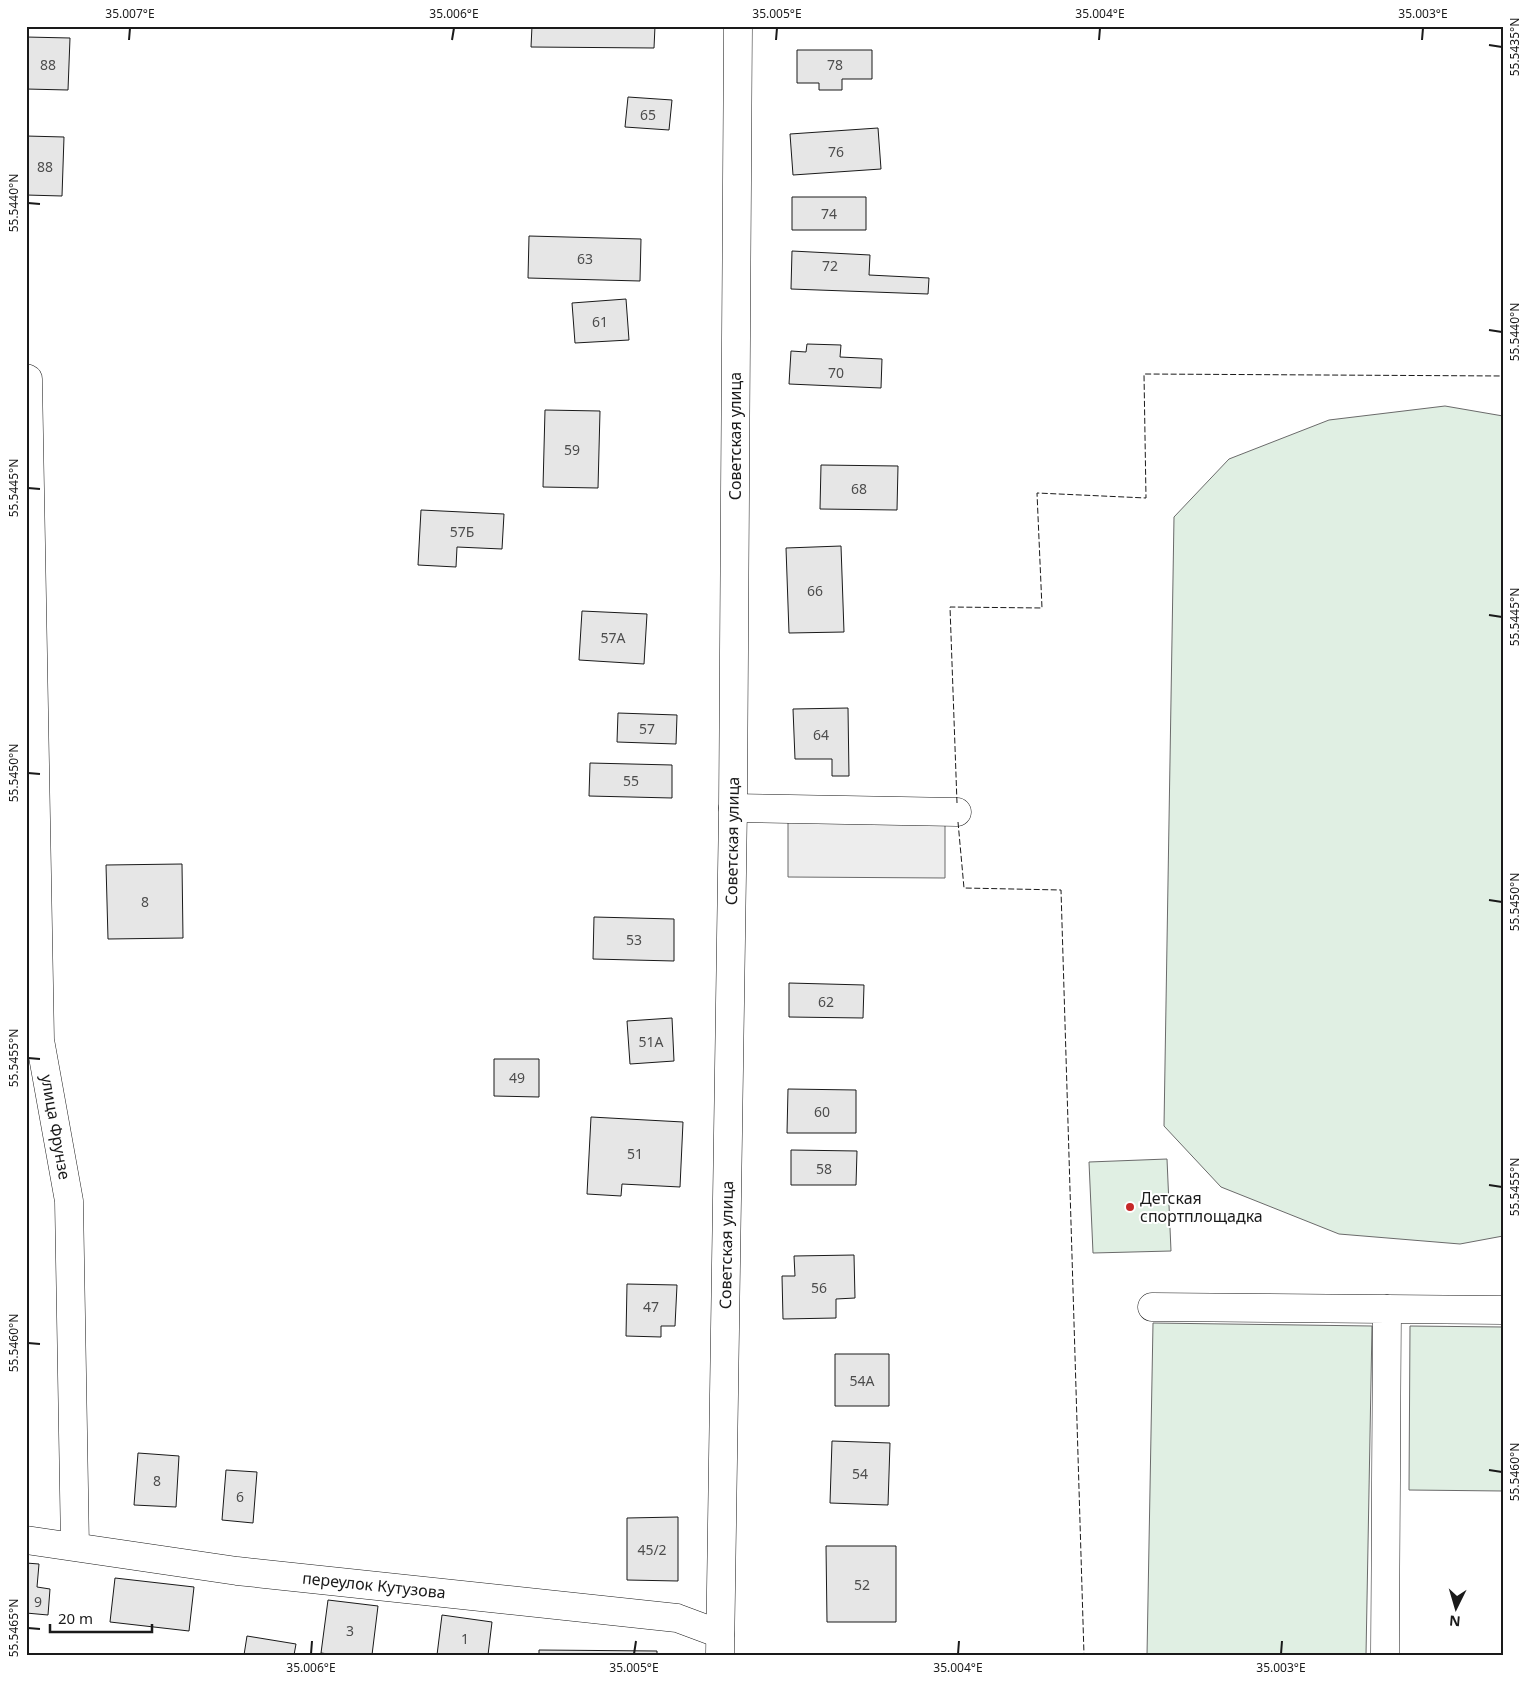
<svg xmlns="http://www.w3.org/2000/svg" width="1529" height="1681" viewBox="0 0 1529 1681" font-family="'Noto Sans',sans-serif">
<style>
.green{fill:#e0efe3;stroke:#6a6a6a}
.parking{fill:#ededed;stroke:#6a6a6a}
.building{fill:#e6e6e6;stroke:#1a1a1a}
.lines{fill:none;stroke-linecap:round;stroke-linejoin:round}
.minor-casing{stroke:#1a1a1a;stroke-width:29}
.major-casing{stroke:#1a1a1a;stroke-width:29}
.minor{stroke:#fff;stroke-width:28}
.major{stroke:#fff;stroke-width:28}
.fence{stroke:#1a1a1a;stroke-width:1;stroke-dasharray:6 2.5;stroke-linecap:butt}
.ticks{fill:none;stroke:#1a1a1a;stroke-width:2}
.poi-dot{fill:#c62828;stroke:#fff;stroke-width:2}
.labels{text-anchor:middle;dominant-baseline:central;stroke-width:4;stroke-linejoin:round;paint-order:stroke}
.number-label{font-size:14px;fill:#4d4d4d}
.street-label{font-size:16px;fill:#1a1a1a;stroke:#fff}
.poi-label{font-size:16px;fill:#1a1a1a;stroke:#fff;text-anchor:start}
.neatline{fill:none;stroke:#1a1a1a;stroke-width:2}
.ticks-label{font-size:12px;text-anchor:middle;fill:#1a1a1a}
</style>
<rect width="100%" height="100%" fill="#fff"/>
<path class="green" d="M1445,406L1503,416V1236L1460,1244L1339,1234L1221,1187L1164,1126L1174,517L1229,459L1329,420Z
M1167,1159L1171,1251L1093,1253L1089,1162Z
M1153,1323L1372,1326L1366,1655H1147Z
M1410,1326L1503,1327V1491L1409,1490Z"/>
<path class="parking" d="M788,817L945,818V878L788,877Z"/>
<path class="building" d="M532,26H655L654,48L531,47Z
M26,37L70,38L68,90L26,89Z
M797,50H872V79H842V90H819V83H797Z
M628,97L672,100L669,130L625,127Z
M878,128L881,169L793,175L790,134Z
M26,136L64,137L62,196L26,195Z
M792,197H866V230H792Z
M529,236L641,239L640,281L528,278Z
M792,251L870,255L869,275L929,278L928,294L791,289Z
M626,299L629,340L575,343L572,303Z
M807,344L841,345L840,357L882,359L881,388L789,384L791,351L806,352Z
M545,410L600,411L598,488L543,487Z
M821,465L898,466L897,510L820,509Z
M421,510L504,514L502,549L457,547L456,567L418,565Z
M841,546L844,632L789,633L786,548Z
M582,611L647,614L644,664L579,660Z
M848,708L849,776H832V759H795L793,709Z
M618,713L677,715L676,744L617,742Z
M590,763L672,765V798L589,796Z
M182,864L183,938L108,939L106,865Z
M594,917L674,919V961L593,959Z
M789,983L864,985L863,1018L789,1017Z
M672,1018L674,1061L630,1064L627,1021Z
M494,1059H539V1097L494,1096Z
M788,1089L856,1090V1133H787Z
M591,1117L683,1122L680,1187L622,1184L621,1196L587,1194Z
M791,1150L857,1151L856,1185H791Z
M854,1255L855,1298L836,1299V1318L783,1319L782,1276H795L794,1256Z
M627,1284L677,1285L675,1326H661V1337L626,1336Z
M835,1354H889V1406H835Z
M832,1441L890,1443L888,1505L830,1503Z
M138,1453L179,1456L176,1507L134,1505Z
M226,1470L257,1472L253,1523L222,1520Z
M678,1517V1581L627,1580V1518Z
M826,1546H896V1622H827Z
M26,1563L39,1564L37,1587L50,1589L48,1615L26,1613Z
M115,1578L194,1587L189,1631L110,1622Z
M328,1600L378,1606L372,1655H336L321,1653Z
M442,1615L492,1622L488,1655H437Z
M247,1636L296,1644L294,1655H244Z
M539,1650L657,1651V1655H539Z"/>
<g class="lines">
<g class="minor-casing">
<path id="minor" d="M26,378L28,379L40,1040L69,1201L75,1547
M733,808L957,812
M1152,1307L1503,1310
M26,1540L237,1571L677,1618L720,1634
M1385,1655L1387,1309"/>
</g>
<g class="major-casing">
<path id="major" d="M720,1655L733,808L738,26"/>
</g>
<use href="#minor" class="minor"/>
<use href="#major" class="major"/>
<path class="fence" d="M957,803L950,607L1042,608L1037,493L1146,498L1144,374L1503,376
M958,822L964,888L1061,890L1084,1655"/>
</g>
<path class="ticks" d="M129,40L130,28M452,40L454,28M776,40L777,28M1099,40L1100,28M1422,40L1423,28M1489,45L1502,47M28,203L40,204M1489,330L1502,332M28,488L40,489M1489,615L1502,617M28,773L40,774M1489,900L1502,902M28,1058L40,1059M1489,1185L1502,1187M28,1343L40,1344M1489,1470L1502,1472M28,1628L40,1629M311,1654L312,1641M634,1654L636,1641M958,1654L959,1641M1281,1654L1282,1641"/>
<circle class="poi-dot" cx="1130" cy="1207" r="5"/>
<g class="labels">
<g class="number-label">
<text x="48" y="64">88</text>
<text x="835" y="64">78</text>
<text x="648" y="114">65</text>
<text x="836" y="151">76</text>
<text x="45" y="166">88</text>
<text x="829" y="213">74</text>
<text x="585" y="258">63</text>
<text x="830" y="265">72</text>
<text x="600" y="321">61</text>
<text x="836" y="372">70</text>
<text x="572" y="449">59</text>
<text x="859" y="488">68</text>
<text x="462" y="531">57Б</text>
<text x="815" y="590">66</text>
<text x="613" y="637">57А</text>
<text x="647" y="728">57</text>
<text x="821" y="734">64</text>
<text x="631" y="780">55</text>
<text x="145" y="901">8</text>
<text x="634" y="939">53</text>
<text x="826" y="1001">62</text>
<text x="651" y="1041">51А</text>
<text x="517" y="1077">49</text>
<text x="822" y="1111">60</text>
<text x="635" y="1153">51</text>
<text x="824" y="1168">58</text>
<text x="819" y="1287">56</text>
<text x="651" y="1306">47</text>
<text x="862" y="1380">54А</text>
<text x="860" y="1473">54</text>
<text x="157" y="1480">8</text>
<text x="240" y="1496">6</text>
<text x="652" y="1549">45/2</text>
<text x="862" y="1584">52</text>
<text x="38" y="1601">9</text>
<text x="350" y="1630">3</text>
<text x="465" y="1638">1</text>
</g>
<g class="street-label">
<text transform="translate(735 436) rotate(-90)">Советская улица</text>
<text transform="translate(732 841) rotate(-89)">Советская улица</text>
<text transform="translate(56 1127) rotate(80)">улица Фрунзе</text>
<text transform="translate(726 1245) rotate(-89)">Советская улица</text>
<text transform="translate(374 1585) rotate(6)">переулок Кутузова</text>
</g>
<g class="poi-label">
<text x="1140" y="1198">Детская<tspan x="1140" dy="18">спортплощадка</tspan></text>
</g>
</g>
<rect width="1529" height="1681" fill="none" stroke="#ffffff" stroke-width="55"/>
<g transform="translate(1456 1608) rotate(185)" stroke="#ffffff" stroke-width="4" paint-order="stroke">
<path d="M0-4L9 19L0 12L-9 19Z" fill="#1a1a1a"/>
<text y="-8" font-size="14" font-weight="bold" text-anchor="middle" fill="#1a1a1a">N</text>
</g>
<path d="M50 1624v8h102v-8" fill="none" stroke="#1a1a1a" stroke-width="2.5"/>
<text x="58" y="1624" font-size="15" fill="#1a1a1a" stroke="#ffffff" stroke-width="4" paint-order="stroke">20 m</text>
<rect x="28" y="28" width="1474" height="1626" class="neatline"/>
<g class="ticks-label">
<text x="130" y="18">35.007°E</text>
<text x="454" y="18">35.006°E</text>
<text x="777" y="18">35.005°E</text>
<text x="1100" y="18">35.004°E</text>
<text x="1423" y="18">35.003°E</text>
<text transform="translate(1515 47) rotate(-90)" y="4">55.5435°N</text>
<text transform="translate(14 203) rotate(-90)" y="4">55.5440°N</text>
<text transform="translate(1515 332) rotate(-90)" y="4">55.5440°N</text>
<text transform="translate(14 488) rotate(-90)" y="4">55.5445°N</text>
<text transform="translate(1515 617) rotate(-90)" y="4">55.5445°N</text>
<text transform="translate(14 773) rotate(-90)" y="4">55.5450°N</text>
<text transform="translate(1515 902) rotate(-90)" y="4">55.5450°N</text>
<text transform="translate(14 1058) rotate(-90)" y="4">55.5455°N</text>
<text transform="translate(1515 1187) rotate(-90)" y="4">55.5455°N</text>
<text transform="translate(14 1343) rotate(-90)" y="4">55.5460°N</text>
<text transform="translate(1515 1472) rotate(-90)" y="4">55.5460°N</text>
<text transform="translate(14 1628) rotate(-90)" y="4">55.5465°N</text>
<text x="311" y="1672">35.006°E</text>
<text x="634" y="1672">35.005°E</text>
<text x="958" y="1672">35.004°E</text>
<text x="1281" y="1672">35.003°E</text>
</g>
</svg>
